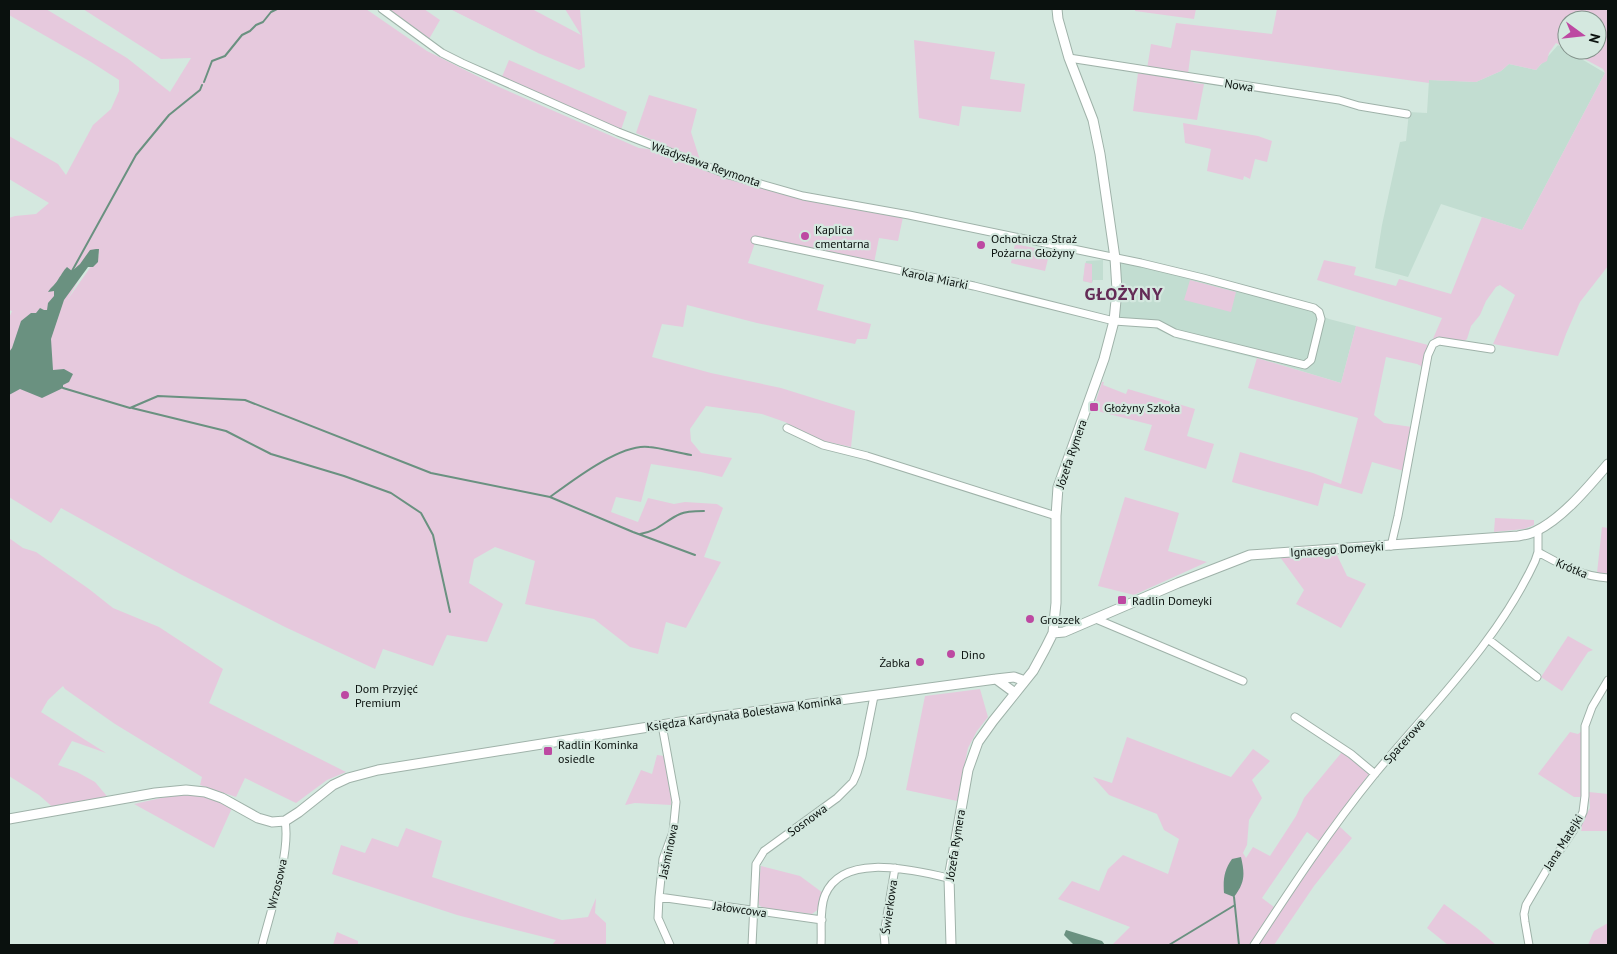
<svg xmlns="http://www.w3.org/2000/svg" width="1617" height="954" viewBox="0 0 1617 954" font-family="'PT Sans',sans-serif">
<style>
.built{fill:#c2ddd1}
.green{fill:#e6c9dd;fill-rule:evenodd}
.water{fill:#6a9180}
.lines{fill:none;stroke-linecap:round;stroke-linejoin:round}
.stream{stroke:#6a9180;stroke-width:2}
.minor-casing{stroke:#9fb2a9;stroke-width:9}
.tertiary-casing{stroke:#9fb2a9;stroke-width:11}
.minor{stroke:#fff;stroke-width:7}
.tertiary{stroke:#fff;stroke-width:9}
.poi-dot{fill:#bd49a2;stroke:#d4e8df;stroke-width:2}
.labels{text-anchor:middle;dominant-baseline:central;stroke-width:4.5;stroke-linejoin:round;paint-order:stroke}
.street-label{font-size:12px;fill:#0a110e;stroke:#d4e8df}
.poi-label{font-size:12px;fill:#0a110e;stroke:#d4e8df;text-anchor:start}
.district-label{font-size:18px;font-weight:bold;letter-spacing:1px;fill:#642b56;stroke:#d4e8df}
</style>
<rect width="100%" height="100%" fill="#d4e8df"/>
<path class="built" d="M1558,45L1605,73L1522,230L1441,204L1408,277L1375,268L1382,225L1400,142L1406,141L1409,112L1427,113L1429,80L1476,82L1501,71L1509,64L1536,70Z
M1103,260V280H1093L1092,283L1083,281L1086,261Z
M1121,262L1171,272L1300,306L1329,319L1356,326L1341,383L1275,363L1178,339L1152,327L1119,323Z"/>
<path class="green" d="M9,9H46L127,58L170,92L191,58L161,59L83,9H366L427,51L499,87L639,148C666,150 690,166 715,174C776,195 839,206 903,217L898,241L879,238L874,263L757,237L748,263L824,285L817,310L871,324L867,339H857L855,344L757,323L687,305L683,327L662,324L652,357L711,373L781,388L855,411L851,447L819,440L785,422L762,414L706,406L690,429L691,441L701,453L732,458L722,477L701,472L651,464L641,502L616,497L611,512L638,522L648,498L674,504L685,502L717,504L723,508L704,557L721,562L686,628L666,622L658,654L630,647L594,619L525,604L535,561L495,547L474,559L469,583L503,604L487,642L447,635L433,666L383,649L375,669L285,627L182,575L61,508L51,523L9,497V318L12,311L9,310V218L15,216L36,214L49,203L9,179V136L58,164L66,175L93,125L111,109L119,91V80L91,62L9,15ZM96,249L99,255L68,299Z
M387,9H424L440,20L429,39Z
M450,9H532L581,35L565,9H580L585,67L579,70L538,53Z
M1135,9H1196L1194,19L1135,11Z
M1277,9H1608V266L1580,302L1566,334L1558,356L1493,344L1515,295L1500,285L1496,287L1486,301L1480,315L1471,326L1467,339L1464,341L1439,338L1432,341L1442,318L1317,280L1324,260L1356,267L1354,275L1396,286L1399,279L1451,294L1482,217L1522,230L1605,73L1603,69L1568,50H1597V20H1567V49L1556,43L1549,53L1547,61L1541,64L1536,70L1509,64L1501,71L1476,82L1429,80V83L1191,50L1188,74L1147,69L1151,44L1171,48L1176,23L1272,34Z
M914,40L995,52L990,79L1025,84L1021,112L962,106L959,126L919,118Z
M509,60L627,112L621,130L501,79Z
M1138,73L1192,80L1194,83L1204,84L1197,120L1133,111Z
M649,95L697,109L691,132L700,160L636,133Z
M1183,123L1258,136L1272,141L1267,162L1255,159L1250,179L1244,176L1243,180L1207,171L1211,149L1185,143Z
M1015,244L1050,251L1045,271L1011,263Z
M1085,263L1092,264V283L1083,281Z
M1190,280L1236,292L1231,312L1184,300Z
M1356,326L1428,345L1421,373V366L1417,364L1386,357L1374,415L1384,423L1412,427L1404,471L1372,462L1362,494L1324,483L1318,506L1232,482L1240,452L1313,473L1341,484L1358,418L1248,388L1257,358L1341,383Z
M1102,382H1104L1103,385L1126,394L1128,389L1195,409L1187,436L1214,444L1206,469L1144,450L1152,425L1093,410Z
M1125,497L1179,513L1168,551L1207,562L1134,595L1098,586Z
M1495,518L1534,520V525L1524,529L1494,532Z
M1602,527L1608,528V575L1597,573Z
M9,538L23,548L36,552L89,589L113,608L159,627L223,669L209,703L346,772L327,780L296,803L245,778L236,797L200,785L202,777L115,724L65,689L63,686L48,700L41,712L106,753L72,741L58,765L77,772L95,782L111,801L57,811L39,795L9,776Z
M1337,555L1347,576L1366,584L1341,628L1296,604L1304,590L1280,557Z
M1568,636L1593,650L1588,652L1562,691L1541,677Z
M980,689L988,717L977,731L968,748L957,801L906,790L925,696Z
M1582,731V797H1574L1538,774L1570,732L1578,734Z
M1127,737L1231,777L1253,749L1270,761L1252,780L1262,798L1249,820L1247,845L1243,853L1246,858L1253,847L1270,856L1296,816L1304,798L1342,752L1369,774L1319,841L1307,832L1262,898L1274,907L1250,945H1112L1130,927L1058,899L1072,881L1099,891L1108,869L1123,855L1168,874L1179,839L1164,830L1157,814L1109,795L1093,777L1112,783Z
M657,755L664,756L671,796V805L635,803L625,805L641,770L652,774Z
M1589,792L1608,794V831H1577L1590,808Z
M179,794L207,796L232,808L214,848L134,804Z
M1339,826L1352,838L1314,886L1274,945H1257L1290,894Z
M406,828L442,841L432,877L562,920L588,917L596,898L595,913L606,923V945H552L556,940L457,915L332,874L341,845L365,853L372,838L398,847Z
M761,866L800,876L823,893L820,908L812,914L763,908L759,905L757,894Z
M1444,904L1478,929L1496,945H1448L1427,928Z
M1608,923V945H1588L1594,931Z
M337,932L358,941V945H333Z"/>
<path class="water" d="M96,249H99L98,262L93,267H88L64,300L51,339L53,370L64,369L73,374L69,382L63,385V388L42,398L20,389L9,395V352L12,348L21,321L31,313H36L40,308L44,310H47L48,303L54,296V291L48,292C51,287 56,284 59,278C62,274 63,271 67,267L72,271L80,264L90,250Z
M1241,857C1245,875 1245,882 1234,897L1224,893C1223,880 1224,870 1232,859Z
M1066,930L1102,941L1105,945H1074L1064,935Z"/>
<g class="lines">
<path class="stream" d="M204,82L212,61L225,56L242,35L250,31L256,25L263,22L271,12L277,9
M72,271L136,155L169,115L200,90L202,85
M63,388L130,408L158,396L245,400L431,473L550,497L633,532L695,555
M132,408L226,431L271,454L344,476L391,493L421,513L433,535L450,612
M550,497C572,481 621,443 649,447C663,448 677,453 691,455
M640,534C657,532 666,520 680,514C686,511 696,511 704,511
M1234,897L1239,945
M1169,945L1235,905"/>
<g class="minor-casing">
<path id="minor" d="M382,9L442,53L462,63L618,132L729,175L803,196L909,215L1141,263L1203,278L1314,308L1319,312L1321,319L1311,360L1305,365L1175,333L1158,324L1114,321L974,286L755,240
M1069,58L1339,100L1359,106L1407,114
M787,428L823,445L867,456L1056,516
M1391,546L1398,516L1428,355L1433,344L1439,341L1491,349
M1538,552C1562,565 1580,576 1608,578
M1096,619L1243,681
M1488,639L1537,677
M1295,717L1351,754L1375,774
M662,725L676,802L673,832L663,859L659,897L658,918L670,945
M659,897L822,920
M262,945C270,913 291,852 285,821
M752,945L756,864L764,851L837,798L853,782L857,773L862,756L874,696
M821,945C822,930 819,910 825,895C843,851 915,871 949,878
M885,945L884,934L895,868
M1254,945C1292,887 1330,829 1374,775C1431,706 1497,643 1535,561L1538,552V530
M1529,945L1525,922L1524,914L1526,905L1546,871L1577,825L1583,812L1585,796V726L1592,707L1608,680"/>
</g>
<g class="tertiary-casing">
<path id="tertiary" d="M1053,633L1064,632L1178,583L1250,555L1518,536C1524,535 1531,534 1536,531C1563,518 1589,486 1608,464
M996,679L1015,693
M9,819L155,793L186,790L205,792L222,798L258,818L272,822L285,821L299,812L333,785L348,778L378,770L699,719L996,679L1014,677L1025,681
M951,945L949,878L968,770L978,742L993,721L1033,671L1045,649L1053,633L1056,603V516L1058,487L1104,359L1114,321L1117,290L1115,258L1100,154L1093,120L1069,58L1058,19L1057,9"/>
</g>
<use href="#minor" class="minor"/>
<use href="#tertiary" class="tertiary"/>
</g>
<g class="poi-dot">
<circle cx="805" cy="236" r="5"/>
<circle cx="981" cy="245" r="5"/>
<rect x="1089" y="402" width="10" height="10" rx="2.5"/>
<rect x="1117" y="595" width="10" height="10" rx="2.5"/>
<circle cx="1030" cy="619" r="5"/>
<circle cx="951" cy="654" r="5"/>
<circle cx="920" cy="662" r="5"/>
<circle cx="345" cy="695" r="5"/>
<rect x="543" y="746" width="10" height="10" rx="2.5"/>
</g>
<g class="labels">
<g class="street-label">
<text transform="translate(1239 85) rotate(9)">Nowa</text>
<text transform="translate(706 164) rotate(19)">Władysława Reymonta</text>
<text transform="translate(935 278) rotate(12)">Karola Miarki</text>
<text transform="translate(1071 454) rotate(-71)">Józefa Rymera</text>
<text transform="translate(1337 549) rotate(-4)">Ignacego Domeyki</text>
<text transform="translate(1572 568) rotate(23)">Krótka</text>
<text transform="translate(744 713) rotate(-8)">Księdza Kardynała Bolesława Kominka</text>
<text transform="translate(1404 741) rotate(-48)">Spacerowa</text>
<text transform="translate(807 820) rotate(-36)">Sosnowa</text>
<text transform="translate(1563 842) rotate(-58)">Jana Matejki</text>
<text transform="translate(955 845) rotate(-81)">Józefa Rymera</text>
<text transform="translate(668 851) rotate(-78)">Jaśminowa</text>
<text transform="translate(277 884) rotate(-77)">Wrzosowa</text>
<text transform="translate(889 907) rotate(-82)">Świerkowa</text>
<text transform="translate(740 909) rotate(8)">Jałowcowa</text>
</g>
<g class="poi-label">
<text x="815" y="229">Kaplica<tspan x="815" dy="14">cmentarna</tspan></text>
<text x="991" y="238">Ochotnicza Straż<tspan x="991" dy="14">Pożarna Głożyny</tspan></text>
<text x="1104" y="407">Głożyny Szkoła</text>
<text x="1132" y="600">Radlin Domeyki</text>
<text x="1040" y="619">Groszek</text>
<text x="961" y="654">Dino</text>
<text x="910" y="662" text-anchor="end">Żabka</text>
<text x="355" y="688">Dom Przyjęć<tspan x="355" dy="14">Premium</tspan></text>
<text x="558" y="744">Radlin Kominka<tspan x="558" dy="14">osiedle</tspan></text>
</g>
<g class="district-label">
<text x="1124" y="293">GŁOŻYNY</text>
</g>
</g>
<rect width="1617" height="954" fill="none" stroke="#0a110e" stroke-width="20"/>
<g transform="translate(1582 35) rotate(105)"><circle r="24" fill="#d4e8df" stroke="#83928b"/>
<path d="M0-4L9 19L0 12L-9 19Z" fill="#bd49a2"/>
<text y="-8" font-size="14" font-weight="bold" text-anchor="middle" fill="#0a110e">N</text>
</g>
</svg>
